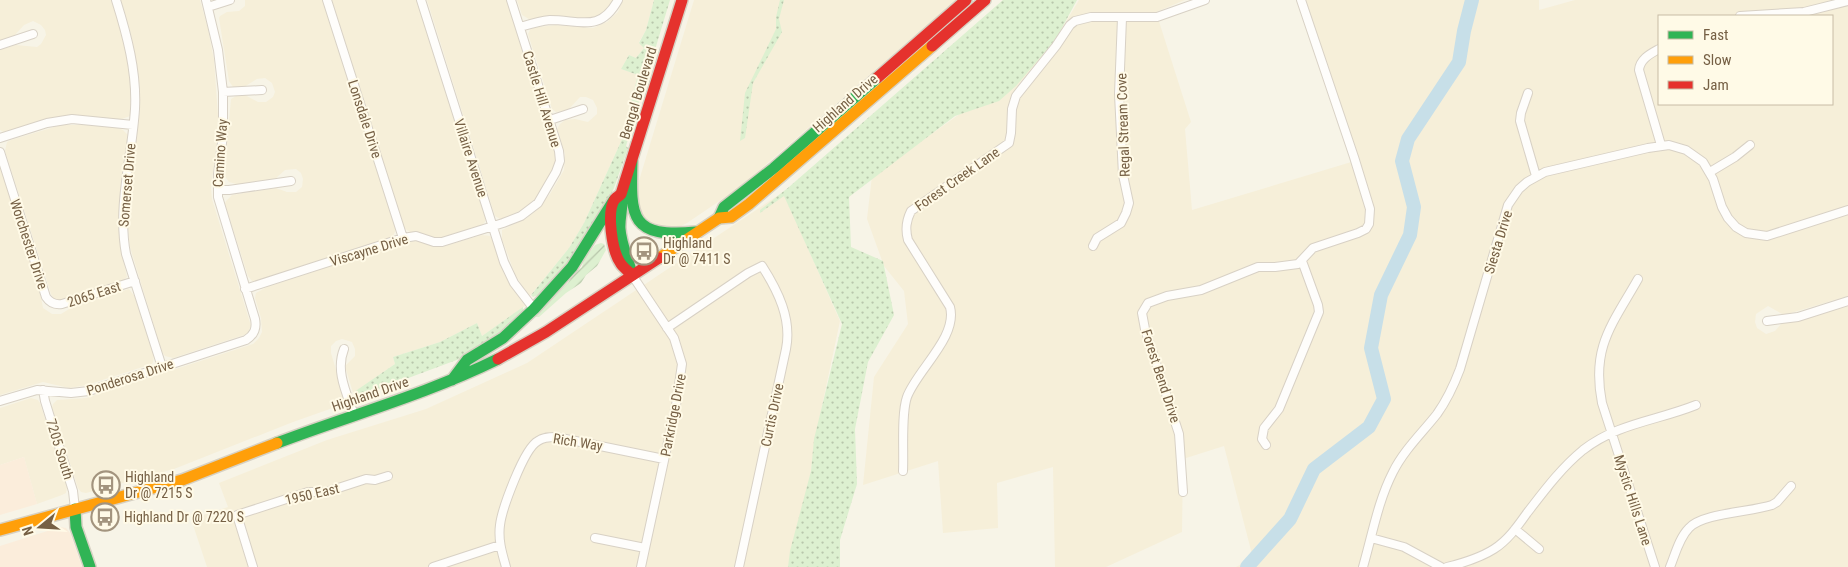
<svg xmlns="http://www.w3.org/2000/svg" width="1848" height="567" viewBox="0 0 1848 567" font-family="'Roboto Condensed',sans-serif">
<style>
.residential{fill:#f6efd9;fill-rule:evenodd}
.commercial{fill:#fbeddb}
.grass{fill:url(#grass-dots)}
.garden{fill:url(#garden-furrows)}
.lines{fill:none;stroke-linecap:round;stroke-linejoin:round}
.river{stroke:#c7dfe8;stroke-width:14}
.street-casing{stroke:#d8d1c5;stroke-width:10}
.fast-casing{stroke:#d7d1c3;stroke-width:14}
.slow-casing{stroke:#d7d1c3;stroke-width:14}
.jam-casing{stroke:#d7d1c3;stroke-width:14}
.street{stroke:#fefdfb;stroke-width:8}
.fast{stroke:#30b455;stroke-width:11}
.slow{stroke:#ff9f0a;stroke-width:11}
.jam{stroke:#e5322d;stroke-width:11}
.labels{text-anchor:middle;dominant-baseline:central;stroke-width:4;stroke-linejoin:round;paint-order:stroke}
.street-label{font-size:14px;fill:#766045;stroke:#fffae7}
.poi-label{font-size:14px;fill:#766045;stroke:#fffae7;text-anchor:start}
</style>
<defs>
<pattern id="grass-dots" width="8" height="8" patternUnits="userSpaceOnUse" patternTransform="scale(1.25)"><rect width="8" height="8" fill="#ddf0d0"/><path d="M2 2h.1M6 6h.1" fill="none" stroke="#b8c6ab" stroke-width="1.8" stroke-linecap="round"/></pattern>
<pattern id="garden-furrows" width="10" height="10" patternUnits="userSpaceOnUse" patternTransform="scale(1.25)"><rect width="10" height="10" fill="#ddf0d0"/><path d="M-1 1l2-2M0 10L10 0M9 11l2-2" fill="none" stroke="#b8c6ab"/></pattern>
</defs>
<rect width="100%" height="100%" fill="#f7f4e7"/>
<path class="residential" d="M0,0H111L126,47L131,82L130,116L119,120L70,115L39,122L8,132L5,133L0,130V50L16,45L37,47L41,44L46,35L45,30L41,25L33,21L24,25L14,36L0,41Z
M121,0H200L208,29L214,60L218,116L217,141L211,188L212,199L251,326L247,334L173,358L165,356L162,352L130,247L127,218L140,109V87L132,38Z
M245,0H323L396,230L393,236L389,239L255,281H252L248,276L225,204L226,201L232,195L276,188L287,192H296L302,187L303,179L301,173L296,169L285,170L275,179L240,185L229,182L224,175L231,99L236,96L245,95L258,102H266L273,97L275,92L272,83L265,78L257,79L244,87H233L229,81L219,18L220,16L227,12L239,11L245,6Z
M332,0H417L486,217L485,222L481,226L439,238L410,232L404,228Z
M427,0H507L556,156L555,164L552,173L538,196L529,206L507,217L500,219L495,216L493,210Z
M517,0H614L610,8L598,17L588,20L552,16L529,19L522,15Z
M623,0H654L646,30L639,42L644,48L636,58L629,55L621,69L638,75L627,117L624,135L584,223L569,248L529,297L515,274L502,239V230L527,218L537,210L550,194L564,170L565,154L557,129L560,124L565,120L575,119L588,122L597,114V108L593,100L586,97H580L568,110L556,112L552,109L528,34L531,28L555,25L593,28L607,22L618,12Z
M694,0H956L740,187L687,223L671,231L645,224L634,197Z
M1079,0H1185L1156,12L1191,122L1185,129L1192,210L1358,160L1306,0H1539V10L1575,0H1848V296L1784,315L1768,306L1756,314L1755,322L1757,328L1766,334L1775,331L1782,323L1805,319L1848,306V567H1236L1253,558L1224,446L1183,459L1182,532L1106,567H1055L1053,467L997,483L998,528L943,533L938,461L863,485L874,377L908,324L904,291L884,266L867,219L872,176L964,111L1013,89L1064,25ZM1659,16H1832V104H1659Z
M61,125H89L118,128L123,130L128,135L118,223L121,250L127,277L122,281L61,301L55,300L51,294L5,151L7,142L11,140Z
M0,164L38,282L43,308L52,314H61L74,306L129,289L135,297L154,354L153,362L152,364L87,385L69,388L43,382L0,395Z
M783,192L840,321L819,420L805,506L790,567H207L191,519L228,507L219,483L327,440L426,409L527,363Z
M482,235L490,236L493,241L504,274L525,306L482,336L477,323L440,342L393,357L395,364L353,393L345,366L355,356V349L352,342L342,339L336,341L331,346V353L345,400L344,404L293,422L174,469L86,493L81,492L78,488L52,408L53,404L57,400L86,398L253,344L259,338L262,332L261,318L255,298L256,293L267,287L401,243L415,241L442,247Z
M31,398L38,400L40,403L67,487L66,493L62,495L37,504L24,457L0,465V408Z"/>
<path class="commercial" d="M24,457L37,504L0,515V465Z
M60,527L66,528L70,533L82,567H0V546Z"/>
<path class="grass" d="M654,0H670L626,146L628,148L614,188L604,209L583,244L543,293L533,297L531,295L569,248L584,223L624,135L627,117L638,75L621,69L629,55L636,58L644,48L639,43L646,30Z
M780,0H784L779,19L782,32L753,83L745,138L740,141L745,93L776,29V17Z
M1003,0H1077L1056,39L1016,86L999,101L955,116L849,197L851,247L883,261L894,315L868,362L855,429L857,484L840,540V567H788L790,551L811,471L814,439L842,324L784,196L760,213V210L789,187Z
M523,307V315L509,328L462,358L360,396L355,395L354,392L395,364L393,357L440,342L477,323L482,336Z"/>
<path class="garden" d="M601,243L604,244L606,250L597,266L586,275L581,283L566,293L539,317H535L536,315L568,283L573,275L582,267L584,259L595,245Z"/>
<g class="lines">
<path class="river" d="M1247,567L1290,519L1314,469L1369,427L1384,399L1371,348L1381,295L1410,235L1414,207L1402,161L1408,139L1459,62L1464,31L1472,0"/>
<g class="street-casing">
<path id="street" d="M116,0C127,35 137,72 135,109C132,157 117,206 126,254L162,367
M327,0L403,238
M421,0L504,262L514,283L534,309
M208,7L230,0
M1740,16L1804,12L1848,1
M520,27C530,24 540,21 550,20C580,20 600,33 618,0
M0,45L33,34
M1659,49C1650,54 1640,59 1639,70L1661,145
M223,92L262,90
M1528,93L1521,113L1520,121L1536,176
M550,120L583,109
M0,138L47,123L72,119L133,125
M0,152L46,297C50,303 55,305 62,304L135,281
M1710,172L1735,157L1750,145
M218,190H229L291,181
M1093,246L1097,238L1121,223L1126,213L1129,203L1123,175L1119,94L1122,18
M632,275L674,338L682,364L676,405L641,567
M1638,279C1612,325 1591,347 1602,403L1655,567
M245,289L403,238L416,236L434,242H442L503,223L521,216L538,203L556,172L560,161L559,151L511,0
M1767,321L1798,317L1848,301
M667,328L748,273L762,266C778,291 792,319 786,349L739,567
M344,349C335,371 347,394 354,415
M43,390L45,401L73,491L75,509
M0,401L37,390L71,393L89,391L246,340C254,335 257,329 255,319L218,197V174L223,135V92L218,50L206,0
M1266,445L1262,439L1264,428L1279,409L1319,312L1318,305L1302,261
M903,471C904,451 901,414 907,397C917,370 958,337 950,307L908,240C905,229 906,221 911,211L1009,143L1011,133L1012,109L1016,96L1056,46L1070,25L1075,21L1091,17H1157L1205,0
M1183,492L1179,434L1145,329L1142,313L1148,303L1167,296L1201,290L1258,267H1275L1298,264L1313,248L1358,233L1366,229L1369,224L1370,209L1354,157L1301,0
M1515,529L1539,549
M595,538L645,548
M1371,538L1404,547L1441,567
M253,567L237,515L308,492H326L366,479L375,480L388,476
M433,567L500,545
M506,567C502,553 498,540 500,525C502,509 524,448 538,441C543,437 550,437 556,437L664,459
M1363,567C1372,536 1378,501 1393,472C1404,450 1422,433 1437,414C1447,400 1454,385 1460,369L1508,205L1519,189L1527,182L1545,172L1648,148L1669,145L1686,150L1703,162L1713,179L1722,207L1728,218L1736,227L1746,233L1767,236L1848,210
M1447,567C1463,563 1480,558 1494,549C1508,540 1517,527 1527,513C1544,491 1561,468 1583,450C1618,423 1656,421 1696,405
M1670,567C1675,555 1679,538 1689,528C1702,513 1751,512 1772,505L1777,502L1791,486"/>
</g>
<g class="fast-casing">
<path id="fast" d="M632,161C630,219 631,238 696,232
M621,194C624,206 619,217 620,229C621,245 629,260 632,275
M719,218L724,207L774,168L877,78
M452,380L467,360L503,338L534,309L572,267L614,200
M277,443C351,415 427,394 498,359
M75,509L76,527L90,567"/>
</g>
<g class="slow-casing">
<path id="slow" d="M659,258L719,218L731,217L749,204L932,46
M0,530L182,480L277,443"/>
</g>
<g class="jam-casing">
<path id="jam" d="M932,46L985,0
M877,78L966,0
M632,275C628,271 624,268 621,264C612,252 606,211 615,199C617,197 619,196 621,194L682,0
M498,359L546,332L659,258"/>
</g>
<use href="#street" class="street"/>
<use href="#fast" class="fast"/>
<use href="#slow" class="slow"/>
<use href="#jam" class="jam"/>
</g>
<defs>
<g id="bus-ring" transform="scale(1.4375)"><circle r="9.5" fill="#fffae7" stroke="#a3947e" stroke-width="1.5"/><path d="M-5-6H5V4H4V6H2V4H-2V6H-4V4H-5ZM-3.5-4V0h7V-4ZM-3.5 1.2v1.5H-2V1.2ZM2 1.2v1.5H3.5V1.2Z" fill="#a3947e"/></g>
</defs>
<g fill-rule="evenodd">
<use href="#bus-ring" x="644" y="251"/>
<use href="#bus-ring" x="106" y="485"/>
<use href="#bus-ring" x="105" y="517"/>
</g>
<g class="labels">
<g class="street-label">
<text transform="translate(638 93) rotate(-73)">Bengal Boulevard</text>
<text transform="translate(542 99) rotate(73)">Castle Hill Avenue</text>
<text transform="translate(845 103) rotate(-41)">Highland Drive</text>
<text transform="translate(365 119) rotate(72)">Lonsdale Drive</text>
<text transform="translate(1123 125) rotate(-92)">Regal Stream Cove</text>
<text transform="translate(220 153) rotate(-86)">Camino Way</text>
<text transform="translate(471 158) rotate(72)">Villaire Avenue</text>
<text transform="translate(957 179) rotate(-35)">Forest Creek Lane</text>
<text transform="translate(127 185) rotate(-85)">Somerset Drive</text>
<text transform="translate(1498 242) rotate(-73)">Siesta Drive</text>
<text transform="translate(29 244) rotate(72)">Worchester Drive</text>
<text transform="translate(369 250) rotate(-17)">Viscayne Drive</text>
<text transform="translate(94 294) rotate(-18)">2065 East</text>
<text transform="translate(1161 376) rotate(72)">Forest Bend Drive</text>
<text transform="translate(130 377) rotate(-18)">Ponderosa Drive</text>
<text transform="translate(370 394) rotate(-19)">Highland Drive</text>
<text transform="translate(673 415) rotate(-79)">Parkridge Drive</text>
<text transform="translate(772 415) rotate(-78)">Curtis Drive</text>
<text transform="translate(578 442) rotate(9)">Rich Way</text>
<text transform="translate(60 449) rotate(73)">7205 South</text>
<text transform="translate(312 494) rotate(-13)">1950 East</text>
<text transform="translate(1633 500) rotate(72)">Mystic Hills Lane</text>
</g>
<g class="poi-label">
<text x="663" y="243">Highland<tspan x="663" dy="16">Dr @ 7411 S</tspan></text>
<text x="125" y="477">Highland<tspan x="125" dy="16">Dr @ 7215 S</tspan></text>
<text x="124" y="517">Highland Dr @ 7220 S</text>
</g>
</g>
<rect x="1658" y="15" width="175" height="90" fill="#fffae7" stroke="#c8bca6"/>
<rect x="1668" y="31" width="25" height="8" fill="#30b455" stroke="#c8bca6"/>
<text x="1703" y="40" font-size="15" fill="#766045">Fast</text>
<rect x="1668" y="56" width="25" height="8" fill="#ff9f0a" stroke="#c8bca6"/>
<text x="1703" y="65" font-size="15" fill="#766045">Slow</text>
<rect x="1668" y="81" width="25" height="8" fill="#e5322d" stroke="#c8bca6"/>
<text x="1703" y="90" font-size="15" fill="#766045">Jam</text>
<g transform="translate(40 527) rotate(252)" stroke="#fffae7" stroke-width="4" paint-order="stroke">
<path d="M0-4L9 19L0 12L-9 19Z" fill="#766045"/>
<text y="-8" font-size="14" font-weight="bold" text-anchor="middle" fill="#766045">N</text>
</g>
</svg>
